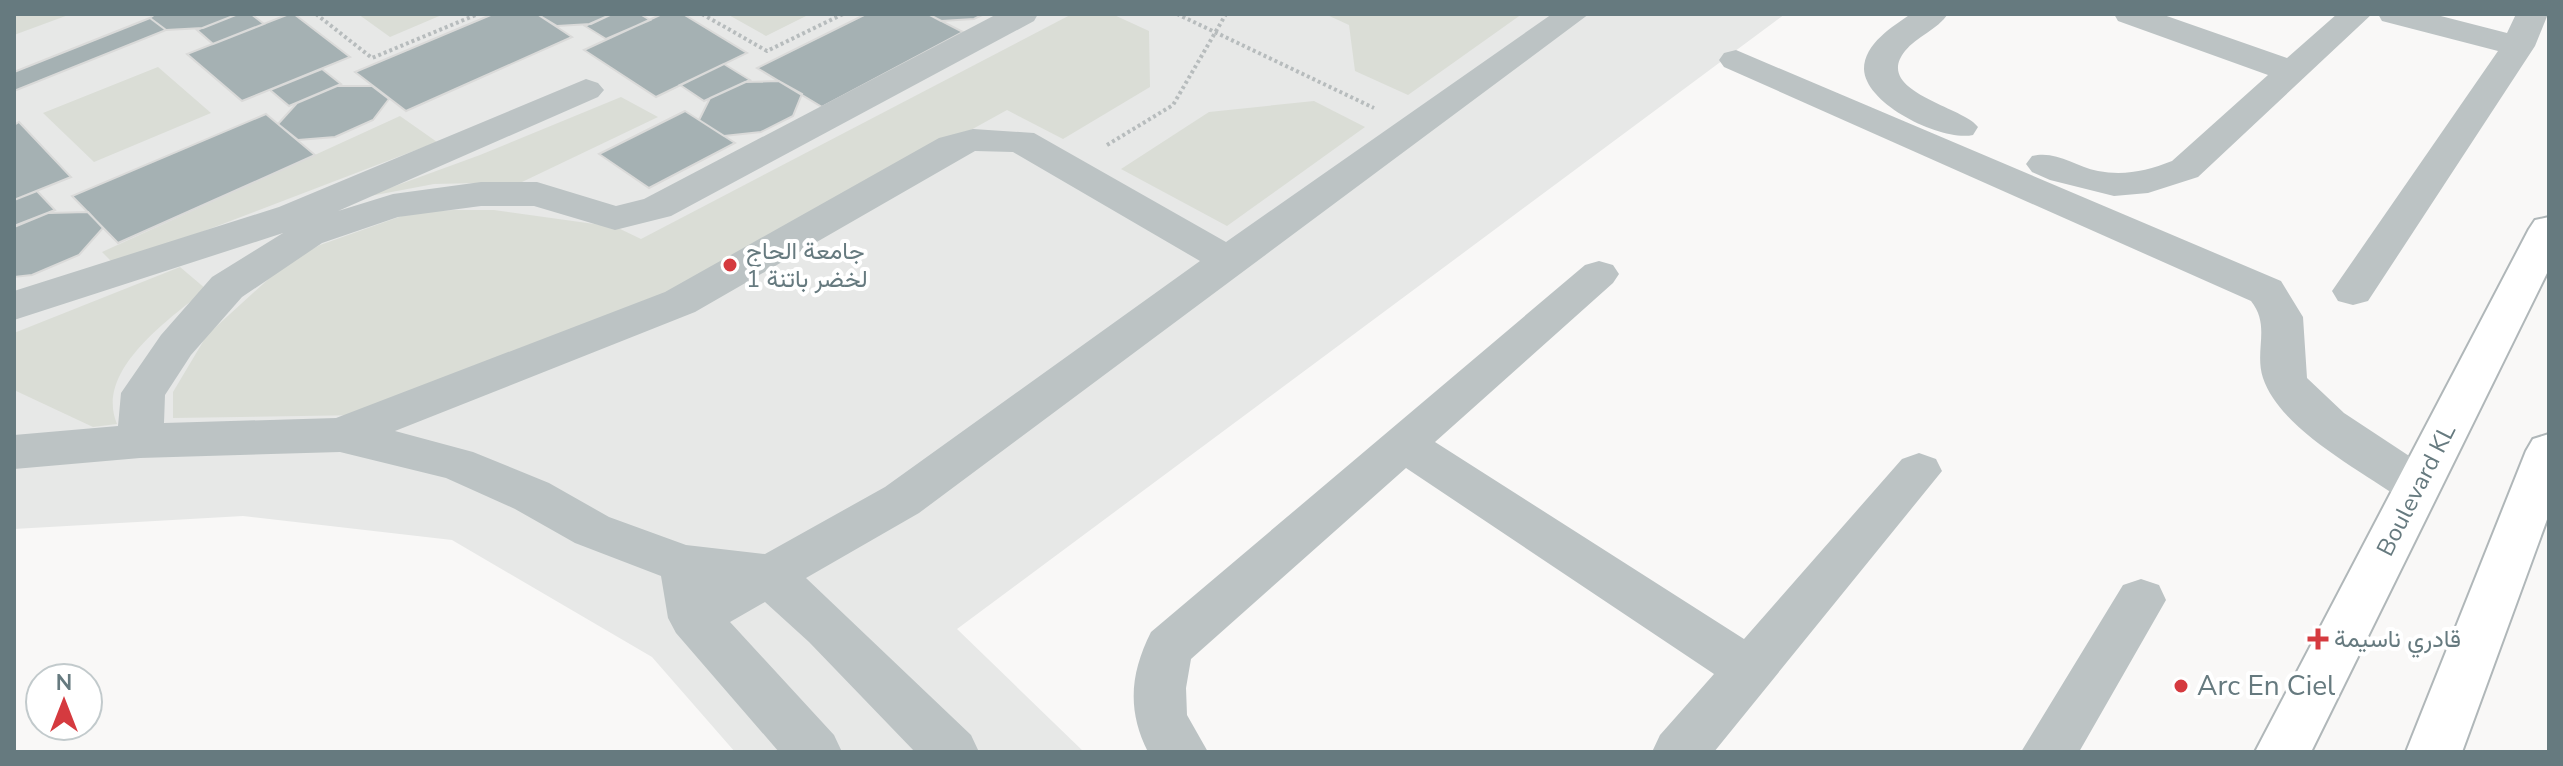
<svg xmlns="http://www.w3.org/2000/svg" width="2563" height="766" viewBox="0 0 2563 766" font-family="'Nunito Sans',Vazirmatn,sans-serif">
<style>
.built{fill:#e7e8e7}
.green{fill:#daddd6}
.building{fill:#a5b1b3;stroke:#dadad9;stroke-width:2}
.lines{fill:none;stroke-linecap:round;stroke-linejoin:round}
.major-casing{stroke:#b0b7b9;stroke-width:4}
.path{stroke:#b7bcbd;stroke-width:4;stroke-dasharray:3 3;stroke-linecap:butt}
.minor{fill:#bcc3c4;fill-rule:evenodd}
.major{fill:#fff;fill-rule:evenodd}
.poi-dot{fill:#d53a3f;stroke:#fff;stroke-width:3}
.labels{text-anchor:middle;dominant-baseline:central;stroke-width:8;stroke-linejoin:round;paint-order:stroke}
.poi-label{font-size:24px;fill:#667a7f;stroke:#fff;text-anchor:start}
.street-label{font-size:24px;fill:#667a7f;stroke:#fff}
.near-poi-label{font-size:28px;fill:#667a7f;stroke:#fff;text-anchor:start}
</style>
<rect width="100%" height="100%" fill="#f9f8f7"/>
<path class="built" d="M14,14H1785L957,629L1084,752H735L652,657L452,540L243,516L14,529Z"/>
<path class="green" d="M14,14H71L14,35Z
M358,14H444L390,37Z
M727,14H810L766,36Z
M1072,14H1112L1149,31L1150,87L1063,139L1007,110L652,306L365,415L173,418V392L207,335L286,263L320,245L413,212L454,210H494L616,227L641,239Z
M1325,14H1522L1408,95L1355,71L1349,25Z
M158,67L211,113L94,162L43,113Z
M621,97L658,117L522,182L434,184L365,197L480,155Z
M1314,101L1365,127L1227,226L1121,169L1209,112Z
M400,116L437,142L115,265L102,252Z
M180,267L206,289C170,319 94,370 117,424L93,427L14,390V333Z"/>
<path class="building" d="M155,14H238L203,28L166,30L150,18Z
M238,14H251L264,24L213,44L197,30Z
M289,14H294L350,57L242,101L187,54Z
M493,14H537L572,37L406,111L355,72Z
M537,14H612L591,24L557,26Z
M612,14H640L650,20L606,39L585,26Z
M662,14H683L747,53L656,97L584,50Z
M866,14H928L963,32L822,107L757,68Z
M928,14H984L974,19L941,21Z
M150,18L166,30L14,91V72Z
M724,64L750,80L704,101L680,85Z
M322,69L341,84L289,106L270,90Z
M779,81L802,94L793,116L761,132L724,136L699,120L710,98L745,82Z
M337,86H372L389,99L373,120L335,137L298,140L278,124L297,103Z
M685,111L735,143L649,188L599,154Z
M266,114L315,155L118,243L72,196Z
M19,122L71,177L14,200V125Z
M37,191L55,210L14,226V200Z
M88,212L103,228L79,255L32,275L14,277V227L48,213Z"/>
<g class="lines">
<g class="major-casing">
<path id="major" d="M2549,217V269L2311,752H2255L2529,229L2535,220Z
M2549,434V514L2462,752H2406L2526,451L2533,439Z"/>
</g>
<path class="path" d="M316,14L372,58L478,14
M702,14L767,51L843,14
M1177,14L1374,108
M1107,145L1173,105L1226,14"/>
<path class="minor" d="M997,14H1038L1034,21L671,216L615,230L534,206H481L398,217L322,243L242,297L191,355L165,395L164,423L336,418L665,292L939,138L973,129L1034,133L1226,242L1552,14H1589L919,513L806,578L971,735L979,752H915L809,642L765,602L730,622L834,735L842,752H779L676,633L668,618L661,576L575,543L515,509L446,478L340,452L140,458L14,469V435L118,426L121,393L161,335L212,277L283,233L14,320V291L279,207L586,79L598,83L604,90L598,97L338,211L393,194L481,182H537L616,206L644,199ZM975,151L1013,152L1200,261L885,487L765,554L686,545L609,517L549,483L473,452L395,431L695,312Z
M1911,14H1948C1937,30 1917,36 1905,51C1872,92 1965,107 1978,127L1973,135C1943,142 1865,105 1864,69C1864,44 1893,26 1911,14Z
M2114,14H2161L2287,58L2337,14H2372L2198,177L2148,193L2114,196L2050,180L2032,172L2026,164L2032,156C2056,150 2074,166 2098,171C2124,176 2147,171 2172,161L2268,75L2118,21Z
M2378,14H2433L2507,33L2516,14H2548L2535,46L2368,301L2353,305L2338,301L2332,291L2498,51L2382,21Z
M1736,50L2281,281L2303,317L2307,378L2344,413L2435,473L2442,486L2435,499L2418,504L2401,499C2359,469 2280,429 2263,378C2254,350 2271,326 2251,301L1724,67L1719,60L1724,53Z
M1599,261L1613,265L1619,274L1613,283L1435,442L1744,639L1902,459L1919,453L1936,459L1942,471L1714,752H1652L1660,735L1714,674L1406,468L1191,659L1186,688L1187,715L1208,752H1148C1127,710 1130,674 1151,632L1585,265Z
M2141,579L2159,585L2166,600L2079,752H2021L2123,585Z"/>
<use href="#major" class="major"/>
</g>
<g class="poi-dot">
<circle cx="730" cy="265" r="8"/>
<path d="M2314 627h8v8h8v8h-8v8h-8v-8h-8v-8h8z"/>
<circle cx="2181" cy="686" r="8"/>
</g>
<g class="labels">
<g class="poi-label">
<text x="746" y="251">جامعة الحاج<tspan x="746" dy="28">لخضر باتنة 1</tspan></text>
<text x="2334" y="639">قادري ناسيمة</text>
</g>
<g class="street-label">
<text transform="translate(2416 490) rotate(-63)">Boulevard KL</text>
</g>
<g class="near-poi-label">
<text x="2197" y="686">Arc En Ciel</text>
</g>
</g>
<rect width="2563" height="766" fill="none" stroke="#667a7f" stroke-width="32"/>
<g transform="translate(64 702)"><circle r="38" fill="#ffffff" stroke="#c2cacc" stroke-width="2"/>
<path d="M0-6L14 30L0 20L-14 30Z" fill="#d53a3f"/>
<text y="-12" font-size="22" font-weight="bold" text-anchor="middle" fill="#667a7f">N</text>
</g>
</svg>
